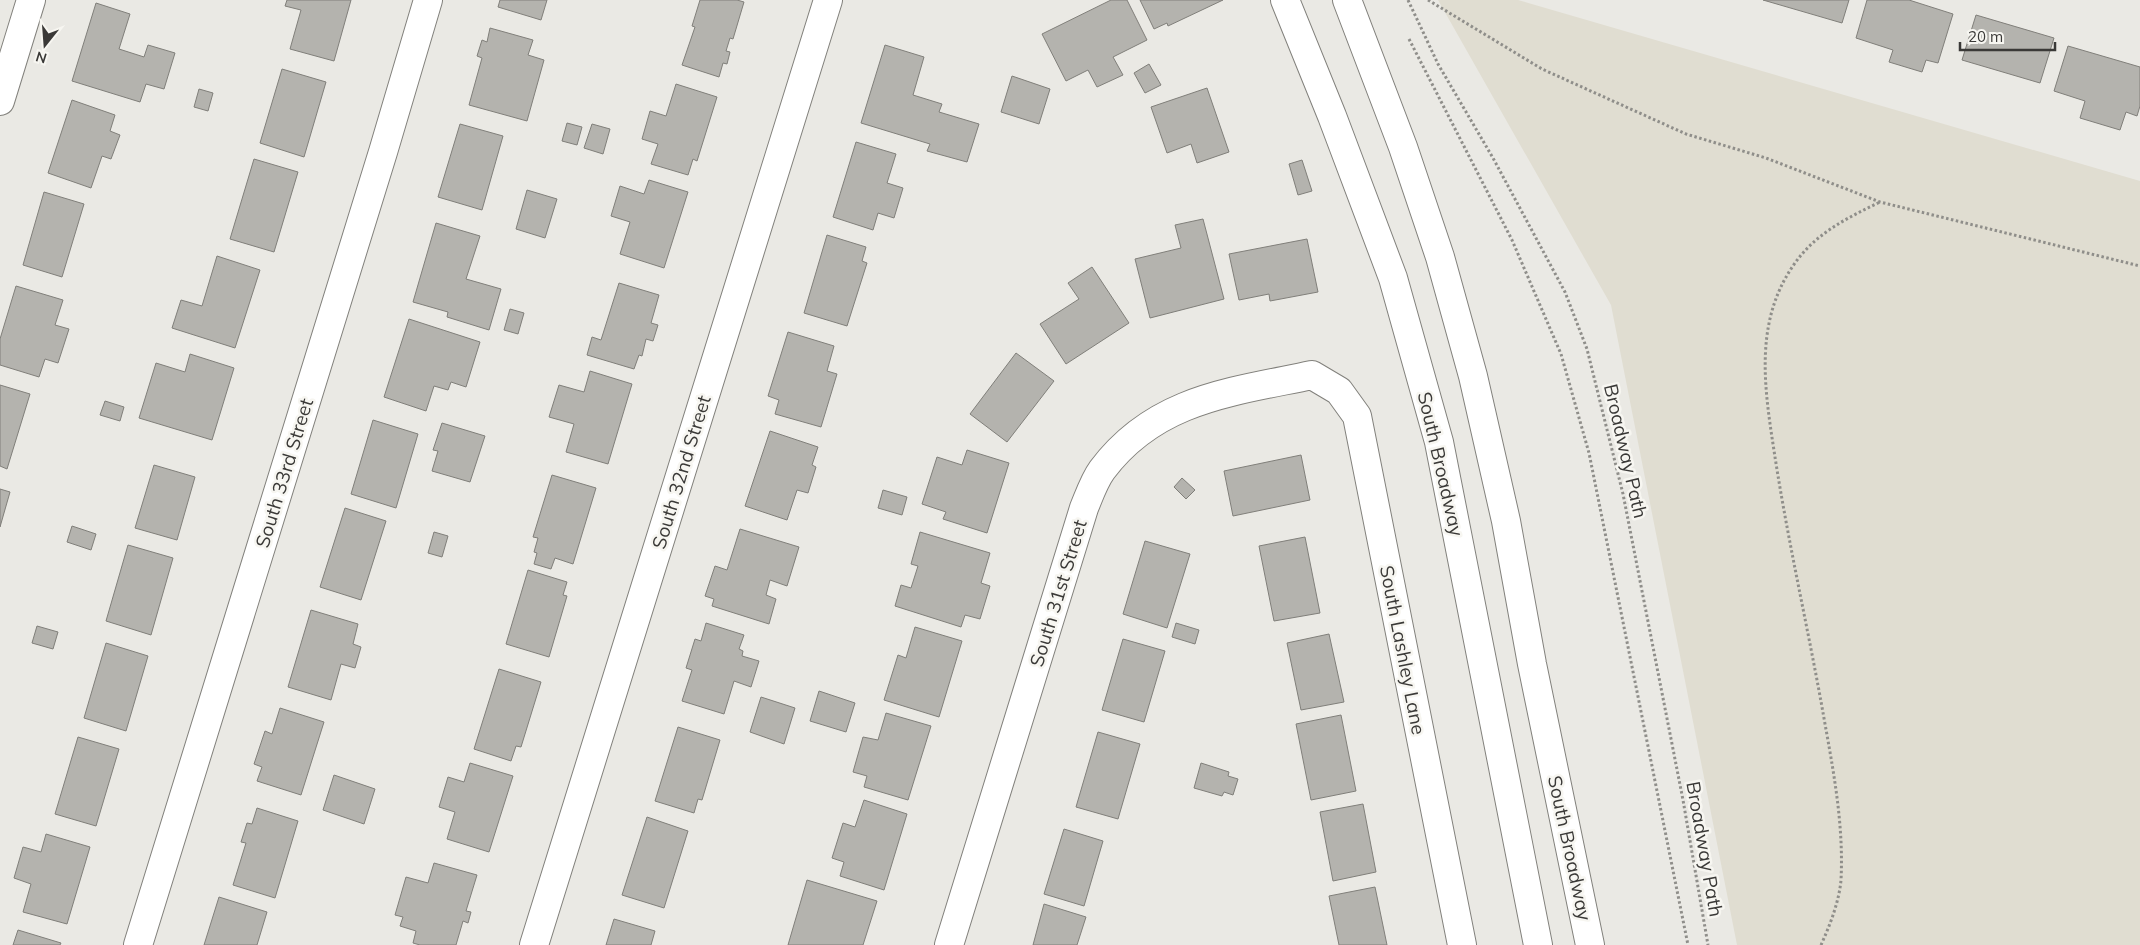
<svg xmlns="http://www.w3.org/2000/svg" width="2140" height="945" viewBox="0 0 2140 945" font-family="Mulish,sans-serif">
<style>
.built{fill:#e0ddd1}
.building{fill:#b4b3ae;stroke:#807f7a}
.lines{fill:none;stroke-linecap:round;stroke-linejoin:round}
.minor-casing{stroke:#82817c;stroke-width:30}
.major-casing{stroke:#82817c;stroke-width:30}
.path{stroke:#8f8e8a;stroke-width:3;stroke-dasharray:2.5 2.5;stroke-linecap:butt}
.minor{stroke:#fff;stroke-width:28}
.major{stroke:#fff;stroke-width:28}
.labels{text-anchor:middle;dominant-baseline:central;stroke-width:5;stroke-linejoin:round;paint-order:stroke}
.street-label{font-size:19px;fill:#3a3937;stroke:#f7f6f1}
</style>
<rect width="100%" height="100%" fill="#eae9e4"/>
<path class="built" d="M1438,0H1518L2140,181V945H1737L1611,305Z"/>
<path class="building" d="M287,0H351L334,61L290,49L301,10L285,6Z
M500,0H547L541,20L498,7Z
M700,0H737L744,2L733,39L730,38L726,51L730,52L727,64L723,63L719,77L682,65L695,27L692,26Z
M1111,0H1127L1147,40L1113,57L1123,75L1097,87L1088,70L1066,81L1042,34Z
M1140,0H1223L1168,26L1167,23L1154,29Z
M1763,0H1849L1842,23Z
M1867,0H1909L1953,14L1938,63L1926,60L1922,72L1889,62L1893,50L1856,38Z
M96,3L130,14L119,49L144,57L148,45L175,53L164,89L146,84L140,102L72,81Z
M1976,15L2054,38L2040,83L1962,60Z
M490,28L533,40L528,55L544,60L527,121L469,105L482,58L477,56L482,40L487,42Z
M885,45L924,57L913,95L942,104L939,112L979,124L967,162L927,151L930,144L861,123Z
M2068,46L2140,67V106L2137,116L2126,112L2120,130L2080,118L2085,101L2054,91Z
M1149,64L1161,85L1145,93L1134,73Z
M282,69L326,82L304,157L260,143Z
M1012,76L1050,89L1039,124L1001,112Z
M676,84L717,97L697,161L693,159L688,175L651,164L658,144L642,139L650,111L666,116Z
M1207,88L1229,152L1197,163L1191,144L1167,153L1151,107Z
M199,89L213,93L208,111L194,107Z
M72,100L115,115L110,131L120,135L111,159L102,156L91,188L48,173Z
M567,123L582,127L577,145L562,141Z
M460,124L503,136L482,210L438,197Z
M592,124L610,129L603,154L584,148Z
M856,142L896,154L887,183L903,188L894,218L878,213L873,230L833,217Z
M254,159L298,172L274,252L230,239Z
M1302,160L1312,191L1298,195L1289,164Z
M649,180L688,192L664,268L620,254L630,222L611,216L620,186L644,194Z
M527,190L557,199L545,238L516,229Z
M44,192L84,204L62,277L23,265Z
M1203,219L1224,299L1150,318L1135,259L1181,248L1175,225Z
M436,223L480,236L466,279L501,289L489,330L447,317L448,312L413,302Z
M827,235L866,247L862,261L867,263L847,326L804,313Z
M1307,239L1318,292L1270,301L1269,294L1239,300L1229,254Z
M217,256L260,270L235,348L172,328L181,300L202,306Z
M1092,267L1129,323L1066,364L1040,324L1079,299L1068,283Z
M619,283L659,295L651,323L658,325L653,341L646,339L642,356L639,355L634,369L587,355L592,337L601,340Z
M16,286L63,300L55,325L69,329L58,363L45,359L39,377L0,365V339Z
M510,309L524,313L518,334L504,330Z
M409,319L480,342L466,387L451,382L448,390L434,386L426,411L384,397Z
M788,332L834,346L827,371L837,374L821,427L775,414L779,400L768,396Z
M1016,353L1054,381L1007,442L970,414Z
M190,354L234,368L212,440L139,418L156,363L185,372Z
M590,371L632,384L608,464L566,452L574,424L549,417L559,385L584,392Z
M0,385L30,394L7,469L0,466Z
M105,401L124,407L120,421L100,415Z
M373,420L418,434L396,508L351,494Z
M442,423L485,436L470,482L432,471L438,451L433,450Z
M770,431L818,447L812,465L816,467L808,493L797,490L787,520L745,506Z
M967,450L1009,463L987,533L943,519L946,512L922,504L937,457L962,465Z
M1301,455L1310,500L1233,516L1224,471Z
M154,465L195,477L177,540L135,528Z
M552,475L596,488L573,564L555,558L551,569L534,564L537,553L534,552L538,538L533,537Z
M1182,478L1195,490L1186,499L1174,487Z
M0,489L10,492L0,527Z
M883,490L907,497L902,515L878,508Z
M345,508L386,521L361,600L320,587Z
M72,526L96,534L91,550L67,542Z
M740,529L799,547L787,586L770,580L766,595L776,599L769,624L712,606L714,599L705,596L715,566L727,570Z
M434,532L448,536L442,557L428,553Z
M920,532L990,553L981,583L990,586L980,619L965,615L961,627L895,606L901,585L911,588L918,566L911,564Z
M1305,537L1320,613L1274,621L1259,546Z
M1145,541L1190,554L1167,628L1123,614Z
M128,545L173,558L151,635L106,621Z
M528,570L567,582L563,595L567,596L549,657L506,644Z
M311,610L358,624L353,644L361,647L355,668L341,664L331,700L288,687Z
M706,623L744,635L739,649L743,651L742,656L759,661L751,687L734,681L724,714L682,701L692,670L686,668L695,639L701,641Z
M1176,623L1199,630L1195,644L1172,637Z
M37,626L58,632L53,649L32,643Z
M915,627L962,641L939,717L884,700L898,655L906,658Z
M1329,634L1344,702L1301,710L1287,643Z
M1123,639L1165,651L1144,722L1102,710Z
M106,643L148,656L126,731L84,718Z
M499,669L541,682L521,747L516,746L511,761L474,749Z
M819,691L855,703L846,732L810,721Z
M761,697L795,708L784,744L750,732Z
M280,708L324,722L301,795L257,781L262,767L254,764L265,731L272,734Z
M886,713L931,726L908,800L864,787L867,776L853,772L863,737L878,740Z
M1341,715L1356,791L1311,800L1296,724Z
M678,727L720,740L702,800L698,799L694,813L655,801Z
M1098,732L1140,744L1118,819L1076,807Z
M78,737L119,749L96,826L55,814Z
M470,763L513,776L489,852L447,839L455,812L439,807L448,777L464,782Z
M1201,763L1229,772L1228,776L1238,779L1233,795L1224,792L1222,796L1194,788Z
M334,775L375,789L364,824L323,810Z
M864,800L907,814L884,890L840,876L844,862L832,858L843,823L855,827Z
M1363,804L1376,872L1333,881L1320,812Z
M257,808L298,821L275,898L233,885L246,843L241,842L247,823L252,824Z
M647,817L688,831L664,908L622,895Z
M1064,829L1103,841L1084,906L1044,894Z
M46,834L90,847L67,924L23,912L31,884L14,878L23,847L41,852Z
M434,863L477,875L466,911L471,912L468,923L463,921L456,945H420L413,943L416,931L400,926L403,917L395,915L406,877L428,883Z
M807,880L877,901L863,945H788Z
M1375,887L1387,945H1339L1329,896Z
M219,897L267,912L257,945H204Z
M1044,904L1086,917L1077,945H1033Z
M614,919L655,931L651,945H606Z
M18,930L61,943L60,945H13Z"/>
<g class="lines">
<g class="minor-casing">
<path id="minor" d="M0,101L31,0
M138,945L383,152L428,0
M534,945L828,0
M949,945L1084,508C1089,496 1094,481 1102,470C1155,399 1231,392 1312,375L1339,391L1357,416L1462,945"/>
</g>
<g class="major-casing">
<path id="major" d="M1285,0L1332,116L1393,278L1439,442L1538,945
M1347,0L1403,147L1440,257L1473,376L1506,521L1532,664L1590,945"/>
</g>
<path class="path" d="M1408,0L1438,64L1493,158L1565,292L1587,349L1623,494L1683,800L1708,945
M1428,0L1542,69L1686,134L1766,158L1880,202L2140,266
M1409,39L1512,240L1561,354L1589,453L1688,945
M1821,945C1830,925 1839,902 1841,880C1844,821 1832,764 1822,707C1807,624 1788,541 1775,457C1765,392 1753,324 1793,266C1814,234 1847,218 1880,202"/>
<use href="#minor" class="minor"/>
<use href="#major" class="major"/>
</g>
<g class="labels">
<g class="street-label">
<text transform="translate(1626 451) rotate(77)">Broadway Path</text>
<text transform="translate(1441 464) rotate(77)">South Broadway</text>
<text transform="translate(681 472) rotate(-73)">South 32nd Street</text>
<text transform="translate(284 473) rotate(-73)">South 33rd Street</text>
<text transform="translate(1058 593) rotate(-73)">South 31st Street</text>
<text transform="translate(1403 650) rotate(79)">South Lashley Lane</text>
<text transform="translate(1570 848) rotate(78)">South Broadway</text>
<text transform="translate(1705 849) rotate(80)">Broadway Path</text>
</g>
</g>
<g transform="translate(45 45) rotate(197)" stroke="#f7f6f1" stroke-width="4" paint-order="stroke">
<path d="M0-4L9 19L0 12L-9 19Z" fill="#3a3937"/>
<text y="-8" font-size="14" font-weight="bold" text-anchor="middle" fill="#3a3937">N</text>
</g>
<path d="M1960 42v8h95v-8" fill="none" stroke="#3a3937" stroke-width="2.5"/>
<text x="1968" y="42" font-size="15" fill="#3a3937" stroke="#f7f6f1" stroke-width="4" paint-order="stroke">20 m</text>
</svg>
